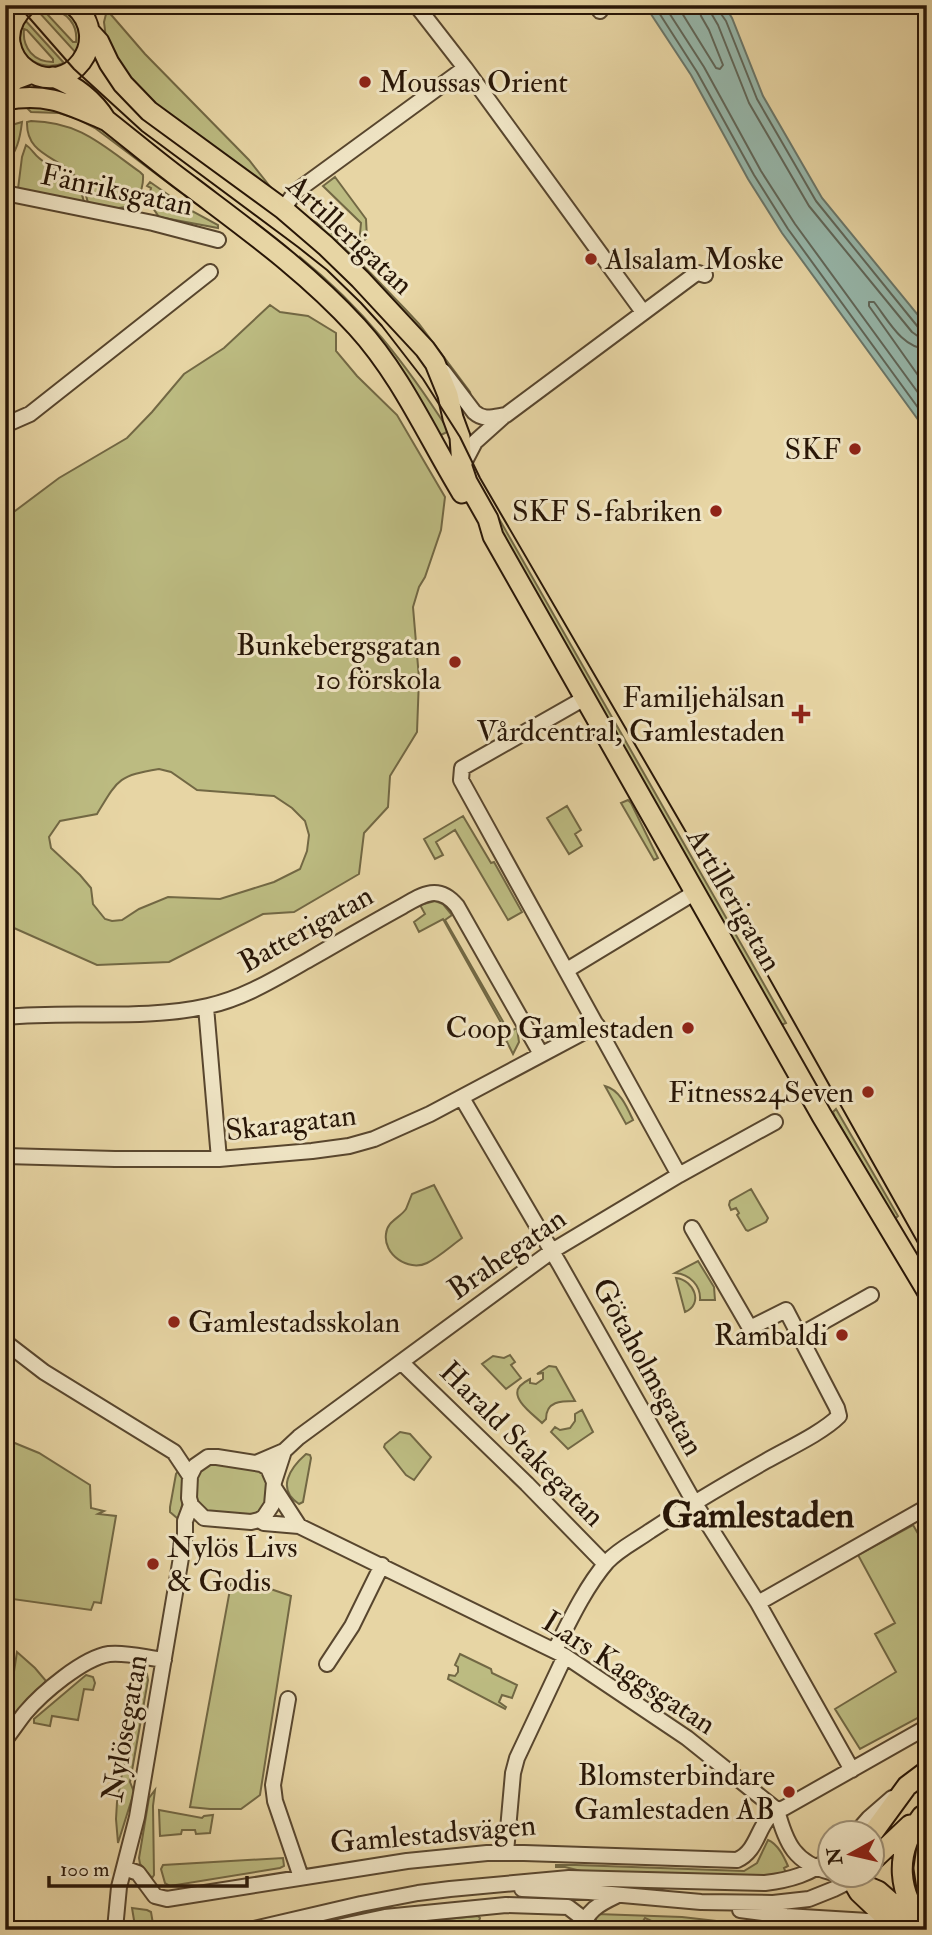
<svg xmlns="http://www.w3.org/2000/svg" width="932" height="1935" viewBox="0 0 932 1935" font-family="'IM FELL Double Pica',serif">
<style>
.green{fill:#bcbb81;stroke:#726844;stroke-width:2;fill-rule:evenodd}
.water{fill:#97b8ac;stroke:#6b776a;stroke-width:2}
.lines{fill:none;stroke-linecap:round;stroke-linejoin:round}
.shore{stroke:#60675a;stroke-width:2}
.minor-casing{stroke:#58462e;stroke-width:18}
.major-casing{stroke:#281607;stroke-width:23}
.minor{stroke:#efe4c4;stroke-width:14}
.major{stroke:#e7d5a4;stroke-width:19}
.tram{stroke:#281607;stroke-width:2}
.poi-dot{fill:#8f2418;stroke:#efe4c4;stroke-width:2.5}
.labels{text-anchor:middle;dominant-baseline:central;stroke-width:6;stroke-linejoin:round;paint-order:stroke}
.poi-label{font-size:30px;fill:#281607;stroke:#efe4c4;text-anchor:end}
.street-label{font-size:30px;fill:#281607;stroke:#efe4c4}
.district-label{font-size:37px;font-weight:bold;fill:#281607;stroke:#efe4c4}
</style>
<rect width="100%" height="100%" fill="#e7d5a4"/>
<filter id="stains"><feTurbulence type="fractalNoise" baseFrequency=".00286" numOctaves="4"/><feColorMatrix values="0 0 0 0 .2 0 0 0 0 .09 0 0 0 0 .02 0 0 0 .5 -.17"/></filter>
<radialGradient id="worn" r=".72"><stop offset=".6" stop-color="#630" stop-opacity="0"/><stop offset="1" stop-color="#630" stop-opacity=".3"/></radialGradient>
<path class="green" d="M46,5C64,5 80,16 81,36C81,41 78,48 76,53L36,9ZM50,10C67,11 78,25 76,42H73L47,14L46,12Z
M107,10L145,54L249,160L272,189L175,120L141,92L120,65L106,38L104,22Z
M24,19L64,63C44,72 18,59 19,35C19,30 22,24 24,19ZM24,29L27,30L53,59V62C34,62 22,48 24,29Z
M25,102L81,113L212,211L192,201L95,128L78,119L59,113L31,112L27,108Z
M31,121C80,122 102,145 140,172L143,175C144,191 135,209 117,208C108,208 98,205 88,203C85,191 82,182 73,174C56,156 26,154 27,122Z
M22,122C20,139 17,152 5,165V127Z
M26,145C32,149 34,154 39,158C57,174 78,174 84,202L18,189L22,157Z
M335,177L366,219L367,238L359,244L361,223L323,186Z
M150,182L190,210L218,225V228L159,217L153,208L154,204L144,199L145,196L149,197L151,188L147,186Z
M308,218L328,229L406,310L419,324L470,392L471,396L469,397Z
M301,258C363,308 406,364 449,431L437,437L302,261Z
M270,305L280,312L308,316L336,333V351L357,376L397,415L445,497L441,530L425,577L419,587L413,607L419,678L417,732L390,776L388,807L364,833L359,874L294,912L263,914L169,962L97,965L5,924V522L11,514L59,478L127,438L152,412L184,374L224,348ZM159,769L171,772L197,790L274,796L292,808L305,821L309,835L307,851L300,869L274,882L220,899L168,897L139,909L122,920L112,921L105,919L93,904L91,888L80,875L51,848L49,837L60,821L97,814C118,779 118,776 159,769Z
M477,480L786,1023L781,1025L471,483Z
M628,800L631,803L658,858L654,860L621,803Z
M567,806L581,830L575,834L582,846L569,854L547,818Z
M463,816L491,863L494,862L522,912L508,920L455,830L436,842L443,855L435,859L424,839Z
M435,901L443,904L452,915L445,920L509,1032L517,1028L519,1042L513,1054L506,1040L509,1037L443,919L419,932L414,922L425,914L420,905Z
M605,1086C620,1090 627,1107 633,1120L626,1124Z
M836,1109L898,1216L895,1219L835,1117L833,1112Z
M434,1185L462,1238C451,1246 439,1257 427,1263C408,1272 383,1254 386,1234C387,1221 400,1218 406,1209C408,1204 410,1199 412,1194Z
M751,1189L768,1218L766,1222L748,1231L746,1230L737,1215L739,1213L736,1208L731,1210L729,1205L730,1201Z
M698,1261L714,1287L715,1300H700C701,1286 690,1274 675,1273Z
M676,1278C694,1280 704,1304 685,1312Z
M510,1355L515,1362L511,1365L521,1378L506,1389L482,1364L493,1356L504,1358Z
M549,1366L556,1367L575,1401C561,1401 546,1401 546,1419L542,1423C534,1415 509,1398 520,1386C523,1383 526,1381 530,1379V1383L536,1384L543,1379V1373L537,1374Z
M582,1410L593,1432L568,1449L551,1432L555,1427L560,1430L570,1428L575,1421V1414Z
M400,1432L410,1434L431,1457L414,1480L406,1475L384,1447L385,1444Z
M5,1439L39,1453L90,1485L91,1508L104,1511L98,1514L116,1516L101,1603L94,1602L91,1610L5,1598Z
M306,1454L310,1455L311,1458L303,1502L299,1504C276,1489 290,1468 306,1454Z
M212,1463L260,1470C276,1486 269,1502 255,1516L216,1515L202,1510C199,1505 194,1499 193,1493C192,1480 200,1467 212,1463Z
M179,1470C188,1485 182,1502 180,1518H177L170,1512V1507L176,1474Z
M913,1525L927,1549V1713L860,1749L835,1709L896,1672L875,1634L895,1623L858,1555Z
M231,1584L259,1585L291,1596L260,1795L241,1809H210L190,1807Z
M17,1652L35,1668L46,1681L6,1723Z
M460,1654L491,1669L492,1673L517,1685L512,1698L502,1695L499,1702L506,1707L505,1709L448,1679L449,1675L455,1676L458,1672V1667L455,1665Z
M141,1668L147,1674L148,1680L130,1782L134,1792L118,1843L116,1819L117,1802Z
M86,1675L93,1677L95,1683L93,1690L84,1689L78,1720L52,1716L50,1726L34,1723V1719Z
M155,1790L153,1806L154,1875L152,1878L140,1864L139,1858L149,1798Z
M159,1810L202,1818L204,1816L213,1815L210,1833L196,1834L195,1830H182L181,1834L160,1836Z
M768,1840C778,1844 784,1857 788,1866L784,1868L786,1873L766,1877L589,1873L565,1867H556V1865H576L744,1871L757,1863Z
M283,1858L284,1866L280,1868L170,1886L165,1883L161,1869L163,1865Z
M132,1908L147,1910L151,1912L154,1930H141L134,1920Z
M597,1914L682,1917L793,1930H679L667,1928L645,1918L637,1930H594Z
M478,1916L480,1918L479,1921C460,1925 431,1935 414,1925L435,1920Z"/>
<path class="water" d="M645,5H724L732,18L763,96L822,198L927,326V432L782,233L748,179L691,75Z"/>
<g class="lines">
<path class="shore" d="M654,5L697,72L754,175L788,229L927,420
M664,5L704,67L761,171L795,224L927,405
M677,5L716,68L720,69L723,65L709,30L701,16L699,5
M710,5L711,13L718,25L749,103L809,206L912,332L919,337L927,338
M718,5L719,11L726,21L757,99L816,201L918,327L927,329
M927,349C902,348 888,320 874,302H869V306L927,388"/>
<g class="minor-casing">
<path id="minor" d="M416,5L465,68L643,312
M596,5L600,11
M5,193L153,223L218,240
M283,209L291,198L298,190L465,68
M443,371L474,412C484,421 493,417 506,415L694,275L698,273L705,275
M5,425L30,414L210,272
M464,463L475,442L504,416
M585,698L462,768L461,780L679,1175
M567,970L694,893
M206,1007L219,1159
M5,1017C72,1010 142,1021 208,1006C245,998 278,977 310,959C341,941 372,923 403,906C423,894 439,884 457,906L541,1054
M462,1098L560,1265L694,1502L758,1603L852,1770
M5,1156L115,1159H219L312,1151L349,1146L374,1139L430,1114L597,1025
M800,1335L871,1295
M5,1342L44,1372L174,1452L190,1476
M401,1362L527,1484L605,1564
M256,1463L284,1451L299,1437L552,1251L679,1175L775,1122
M274,1482L268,1468L261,1464L217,1457H208L195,1466L190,1476L189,1498L191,1505L204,1518L251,1522L259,1520L264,1517L272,1505L274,1482L284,1451
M275,1489L299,1526
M259,1520L264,1523L299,1526L565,1656L687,1738L777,1810C786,1844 795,1863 830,1872
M758,1603L927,1507
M555,1650C569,1622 586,1586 607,1562C619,1549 636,1541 650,1531C688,1506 727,1483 766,1461C787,1449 822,1433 839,1416L837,1408L786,1310L750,1328L692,1228
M327,1664L352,1626L382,1565
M288,1699L273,1785L275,1801L301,1877
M5,1740C12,1731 18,1722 25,1713C42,1693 83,1658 109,1654C127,1652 146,1658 164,1660
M855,1834L869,1818L892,1798
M506,1852L513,1773L517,1758L565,1656
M124,1868L138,1873L155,1896L167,1899L407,1861L487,1853H524L737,1860C762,1849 756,1816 784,1808L927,1727
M522,1889L589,1892L701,1902L773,1903L809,1899L834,1889L852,1880
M740,1910L786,1916L868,1921L894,1926
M115,1929L119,1887L137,1817L185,1534V1521L191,1505
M250,1930L361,1904L418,1893L450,1889L569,1878L765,1883C790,1880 811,1874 830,1858
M324,1930L385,1917L506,1905L568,1907L585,1920
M582,1930C586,1911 599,1904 616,1896"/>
</g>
<g class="major-casing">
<path id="major" d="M26,5C15,15 8,28 10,43C12,54 18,64 27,70C69,99 114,40 74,5
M89,31L99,42L109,63L123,84L149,111L283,209L326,246L360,279L425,349L435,363L448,395L453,418L460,437L462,467L467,482L488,519L493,536L822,1116L927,1291
M53,77C76,86 93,99 106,120C134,142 161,165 190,186C248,230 307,272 357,327C401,375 428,437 462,493
M5,88L16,79L32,73
M5,100C47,92 68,104 105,120
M922,1816C893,1854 897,1894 927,1929
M872,1834L907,1786L927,1771
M927,1847L924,1868L927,1888
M872,1861L910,1825
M852,1880L878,1891L916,1924
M852,1880L859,1892L899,1930"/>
</g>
<use href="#minor" class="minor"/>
<use href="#major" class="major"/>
<path class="tram" d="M18,5L74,69L142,131L298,247L327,270L361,303L382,326L423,379L460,437L480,478L722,894L927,1259"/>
</g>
<g class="poi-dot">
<circle cx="365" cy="82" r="7"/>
<circle cx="591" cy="259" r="7"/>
<circle cx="855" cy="449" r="7"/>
<circle cx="716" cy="511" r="7"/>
<circle cx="455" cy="662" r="7"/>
<path d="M797.5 703.5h7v7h7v7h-7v7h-7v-7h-7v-7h7z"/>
<circle cx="688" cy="1028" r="7"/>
<circle cx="868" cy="1092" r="7"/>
<circle cx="174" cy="1322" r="7"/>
<circle cx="842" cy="1335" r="7"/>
<circle cx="153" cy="1564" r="7"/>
<circle cx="789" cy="1792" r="7"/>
</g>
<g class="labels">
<g class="poi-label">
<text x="379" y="82" text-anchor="start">Moussas Orient</text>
<text x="605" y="259" text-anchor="start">Alsalam Moske</text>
<text x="841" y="449">SKF</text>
<text x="702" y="511">SKF S-fabriken</text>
<text x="441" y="645">Bunkebergsgatan<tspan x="441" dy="34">10 förskola</tspan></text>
<text x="785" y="697">Familjehälsan<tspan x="785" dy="34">Vårdcentral, Gamlestaden</tspan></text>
<text x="674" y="1028">Coop Gamlestaden</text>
<text x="854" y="1092">Fitness24Seven</text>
<text x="188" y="1322" text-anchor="start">Gamlestadsskolan</text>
<text x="828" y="1335">Rambaldi</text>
<text x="167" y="1547" text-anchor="start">Nylös Livs<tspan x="167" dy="34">&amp; Godis</tspan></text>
<text x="775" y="1775">Blomsterbindare<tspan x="775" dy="34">Gamlestaden AB</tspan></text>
</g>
<g class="street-label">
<text transform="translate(117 190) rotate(12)">Fänriksgatan</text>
<text transform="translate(350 235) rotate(43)">Artillerigatan</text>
<text transform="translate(734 900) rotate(60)">Artillerigatan</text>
<text transform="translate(306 929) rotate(-29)">Batterigatan</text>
<text transform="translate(291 1123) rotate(-7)">Skaragatan</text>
<text transform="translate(507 1254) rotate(-35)">Brahegatan</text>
<text transform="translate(648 1367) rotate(61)">Götaholmsgatan</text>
<text transform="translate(522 1444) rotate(45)">Harald Stakegatan</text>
<text transform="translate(629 1673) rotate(33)">Lars Kaggsgatan</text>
<text transform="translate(125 1728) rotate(-80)">Nylösegatan</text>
<text transform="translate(433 1834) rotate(-5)">Gamlestadsvägen</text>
</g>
<g class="district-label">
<text x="758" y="1515">Gamlestaden</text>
</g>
</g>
<rect width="932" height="1935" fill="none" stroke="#e7d5a4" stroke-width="28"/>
<rect x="7" y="7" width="918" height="1921" fill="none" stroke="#281607" stroke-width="3.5"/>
<rect x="14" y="14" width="904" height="1907" fill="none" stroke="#281607" stroke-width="2"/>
<g transform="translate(851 1854) rotate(262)"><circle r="33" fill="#efe4c4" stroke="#9f9278" stroke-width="2"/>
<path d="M0-5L12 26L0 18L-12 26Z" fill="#8f2418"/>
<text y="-10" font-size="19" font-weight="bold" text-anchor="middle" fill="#281607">N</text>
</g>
<path d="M49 1876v10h198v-10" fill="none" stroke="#281607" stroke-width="3.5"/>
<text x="60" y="1876" font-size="21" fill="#281607" stroke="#efe4c4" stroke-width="5" paint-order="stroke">100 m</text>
<rect width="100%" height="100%" filter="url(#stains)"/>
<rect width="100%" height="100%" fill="url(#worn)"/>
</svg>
